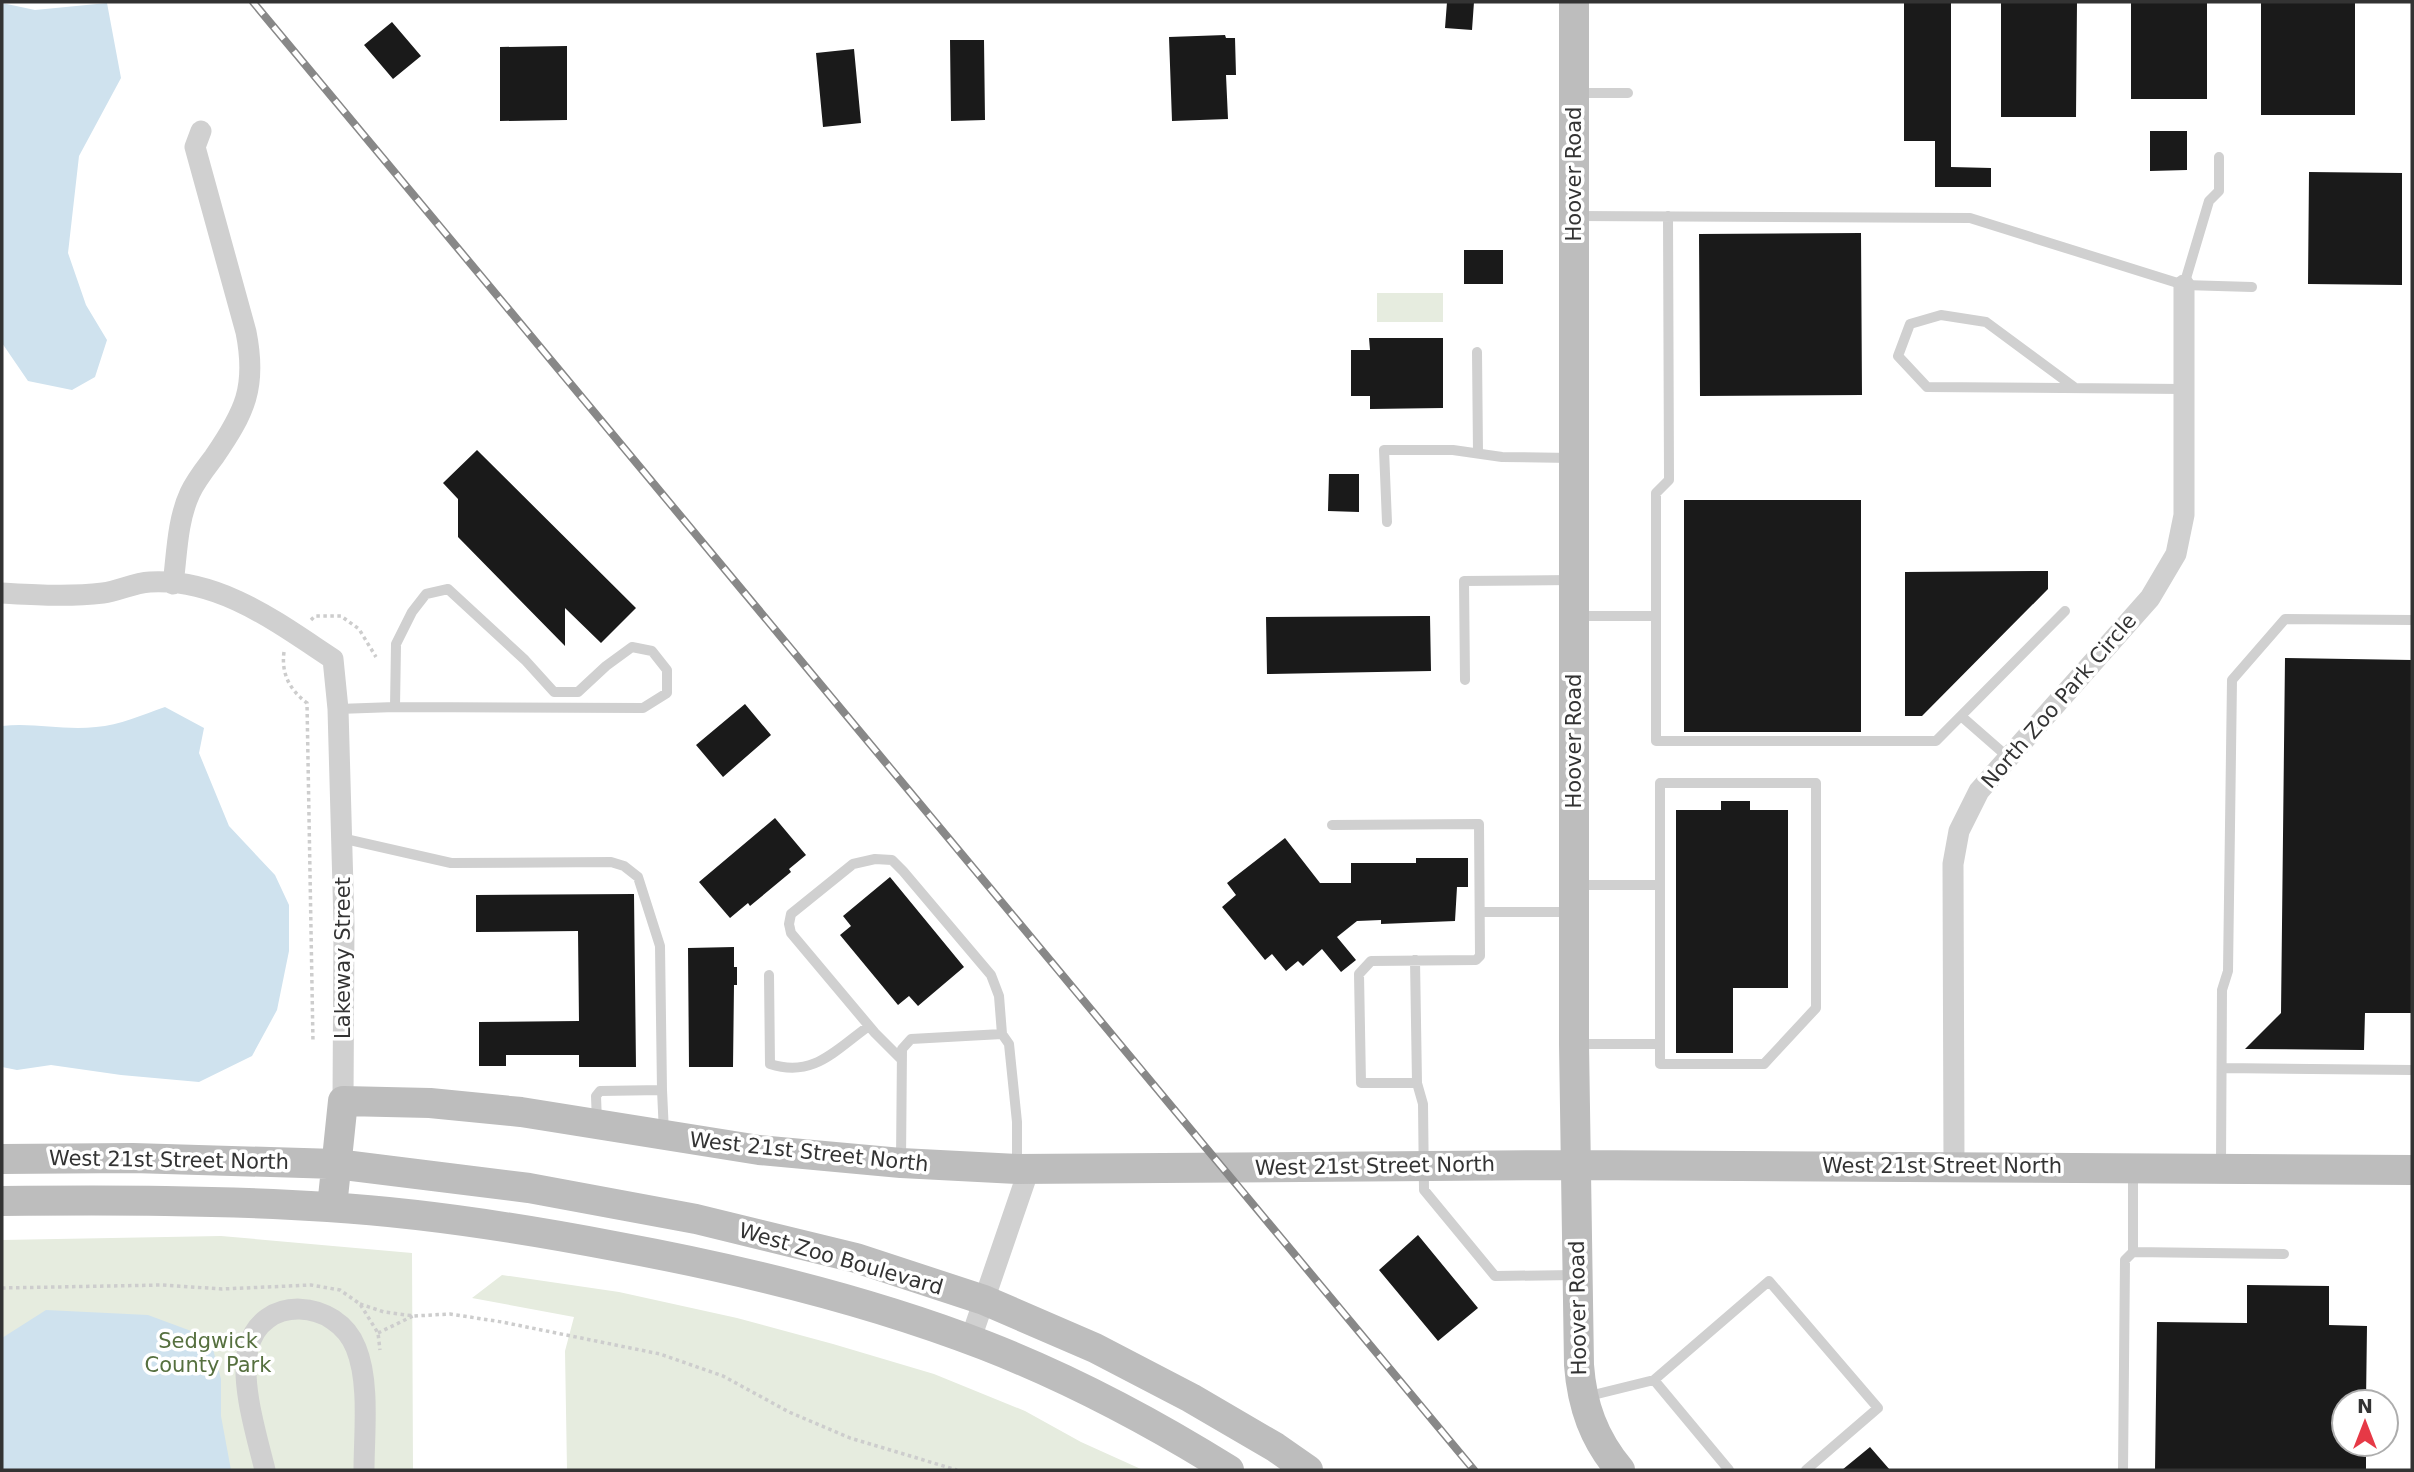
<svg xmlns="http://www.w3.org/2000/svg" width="2414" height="1472" viewBox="0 0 2414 1472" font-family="'DejaVu Sans',sans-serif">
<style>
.green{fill:#e6ecdf}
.water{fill:#cfe2ee}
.building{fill:#1a1a1a}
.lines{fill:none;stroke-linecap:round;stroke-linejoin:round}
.path{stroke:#cdcdcd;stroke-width:3.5;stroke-dasharray:3.5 3.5;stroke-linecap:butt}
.lane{stroke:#d0d0d0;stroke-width:10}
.street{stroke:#d0d0d0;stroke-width:21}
.secondary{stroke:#bdbdbd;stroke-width:30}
.rail-casing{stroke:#888;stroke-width:8}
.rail{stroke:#fff;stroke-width:5;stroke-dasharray:16;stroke-linecap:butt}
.labels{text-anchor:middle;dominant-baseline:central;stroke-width:7;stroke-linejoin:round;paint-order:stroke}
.street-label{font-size:21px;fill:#333;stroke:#fff}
.park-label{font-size:21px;fill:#56703f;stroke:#fff}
</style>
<rect width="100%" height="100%" fill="#fff"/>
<path class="green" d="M1377,293H1443V322H1377Z
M221,1236L412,1253L413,1470H2V1240Z
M502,1275L619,1292L737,1318L833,1344L934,1374L1025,1411L1081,1442L1143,1470H567L565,1351L574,1317L472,1298Z"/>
<path class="water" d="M2,3L35,10L107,3L121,78L79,156L68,253L86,305L107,340L95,377L72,390L28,381L2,343Z
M165,707L204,728L199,753L229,826L275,875L289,905V951L277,1010L252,1056L199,1082L121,1075L51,1065L17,1070L2,1067V726C33,722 64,731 96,727C120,725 142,715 165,707Z
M46,1310L148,1315L210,1338L221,1379V1416L231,1470H2V1338Z"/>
<path class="building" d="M1447,2H1474L1472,30L1445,28Z
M1904,2H1951V167L1991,168V187H1935V141H1904Z
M2001,2H2077L2076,117H2001Z
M2131,2H2207V99H2131Z
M2261,2H2355V115H2261Z
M392,22L421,56L393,79L364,45Z
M1225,35L1226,38H1235L1236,75H1226L1228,119L1172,121L1169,37Z
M950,40H984L985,120L951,121Z
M567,46V120L500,121V47Z
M854,49L861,123L823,127L816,53Z
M2150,131H2187V170L2150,171Z
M2309,172L2402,173V285L2308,284Z
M1861,233L1862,395L1700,396L1699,234Z
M1464,250H1503V284H1464Z
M1369,338H1443V408L1370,409V396H1351V350H1370Z
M477,450L636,608L601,643L565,608V646L458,537V499L443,483Z
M1329,474H1359V512L1328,511Z
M1684,500H1861V732H1684Z
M2048,571V589L1922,716H1905V572Z
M1421,616H1430L1431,671L1267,674L1266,617Z
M2285,658L2412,660V1013H2365L2364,1050L2245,1049L2281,1013Z
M745,704L771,735L723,777L696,745Z
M1721,801H1750V810H1788V988H1733V1053H1676V810H1721Z
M775,818L806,855L789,869L791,872L750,906L748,903L730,918L699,882Z
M1285,838L1320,883H1351V863H1416V858H1468V887H1457L1455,921L1381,924V920L1357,921L1337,937L1356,960L1341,972L1322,949L1303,966L1298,961L1286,971L1272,954L1265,960L1222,907L1236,895L1227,883Z
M890,877L964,967L918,1006L909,996L898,1005L840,935L851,926L843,916Z
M634,894L636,1067H579V1055H506V1066H479V1022L579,1021L578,931L476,932V895Z
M734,947V967H737V985H734L733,1067H689L688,948Z
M1418,1235L1478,1308L1438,1341L1379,1270Z
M2247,1285L2329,1286V1325L2367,1326L2366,1402H2344V1444H2366V1470H2155L2157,1322L2247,1323Z
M1870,1447L1890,1470H1842Z"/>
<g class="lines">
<path class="path" d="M311,620L315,616H341L359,629L376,657
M284,652C281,674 290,690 307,703L313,1043
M2,1288L162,1285L222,1289L311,1285L340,1290L360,1304L378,1333L380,1350
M360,1304L384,1312L414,1316L450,1314L502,1322L660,1354L723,1376L789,1412L850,1438L957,1470
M378,1333L413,1316"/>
<path class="lane" d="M1577,93H1628
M1576,216L1970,218L2184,285L2252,287
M1668,216L1669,480L1656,493V741H1936L2065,611
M2184,285L2209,201L2219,191V157
M1477,352L1478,453
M2074,387L1986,322L1941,315L1910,324L1898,356L1927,387L2184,389
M1387,522L1384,450H1453L1502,457L1572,458
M1575,616H1656
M1465,680L1464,581L1572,580
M338,709L395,707L643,708L667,693V670L652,651L632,647L606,666L578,692H554L525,660L448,589L426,594L412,612L396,644L395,707
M1961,716L2009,758
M1660,783H1816V1008L1764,1064H1660Z
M1332,825L1479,824L1480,956L1476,960L1371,961L1359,974L1361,1083H1417
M341,838L451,863L611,862L624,866L638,877L660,946L662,1090
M1577,885H1660
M1480,912H1572
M1415,960L1417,1083L1423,1104L1424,1190L1495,1276L1574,1275
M769,975L770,1064C814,1078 835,1050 869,1026
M1576,1044H1660
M902,1060L875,1033L791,933L789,924L791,914L853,864L875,859L892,860L903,871L991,975L999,996L1002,1034
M2222,1068L2412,1070
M597,1122L596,1096L600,1091L662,1090L664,1133
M901,1160L902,1049L911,1039L1002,1034L1009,1044L1017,1122V1167
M2221,1165L2222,990L2228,971L2232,680L2285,619L2412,620
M2133,1252L2284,1254
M1654,1380L1729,1470
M1585,1397L1654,1380L1769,1281L1878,1408L1806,1470
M2123,1470L2125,1260L2133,1252V1170"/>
<path class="street" d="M173,584C177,554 177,521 190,493C196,480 205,469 214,457C245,412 257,387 246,332L195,147L201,131
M2,593C35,595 70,597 103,593C119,591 133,583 150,582C220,578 278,623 333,659L338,709L344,924L343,1101
M1954,1166L1953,864L1959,831L1979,791L2150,598L2176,554L2184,515V285
M970,1341L1029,1169
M265,1470C257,1437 240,1383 248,1349C261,1293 337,1299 356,1348C370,1382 364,1434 364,1470"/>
<path class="secondary" d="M1574,2V1044L1579,1365C1582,1406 1594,1439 1620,1470
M2,1159L133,1158L336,1164L529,1188L696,1219L856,1258L984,1300L1095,1348L1191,1398L1275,1447L1308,1470
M2,1201C111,1200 220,1200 328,1207C424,1213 520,1228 614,1246C739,1269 865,1299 984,1345C1069,1378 1152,1422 1229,1470
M332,1207L343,1101L430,1103L521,1112L759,1150L901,1163L1017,1169L1576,1165L2412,1170"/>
<g class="rail-casing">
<path id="rail" d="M253,2L1474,1470"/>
</g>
<use href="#rail" class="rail"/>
</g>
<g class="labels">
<g class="street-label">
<text transform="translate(1574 174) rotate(-90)">Hoover Road</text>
<text transform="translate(2059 701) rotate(-49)">North Zoo Park Circle</text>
<text transform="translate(1574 741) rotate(-90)">Hoover Road</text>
<text transform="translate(343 958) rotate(-90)">Lakeway Street</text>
<text transform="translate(809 1152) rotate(6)">West 21st Street North</text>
<text transform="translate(169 1160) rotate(1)">West 21st Street North</text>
<text transform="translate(1375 1166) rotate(-1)">West 21st Street North</text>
<text x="1942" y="1166">West 21st Street North</text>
<text transform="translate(841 1259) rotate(16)">West Zoo Boulevard</text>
<text transform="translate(1578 1308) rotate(-91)">Hoover Road</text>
</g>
<g class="park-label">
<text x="208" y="1341">Sedgwick<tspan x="208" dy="24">County Park</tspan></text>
</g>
</g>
<rect width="2414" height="1472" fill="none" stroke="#333333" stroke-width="7"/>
<g transform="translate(2365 1423)"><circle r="33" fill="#ffffff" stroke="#adadad" stroke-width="2"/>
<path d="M0-5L12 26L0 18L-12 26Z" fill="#e63946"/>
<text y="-10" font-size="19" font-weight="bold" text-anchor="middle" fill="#333333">N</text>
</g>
</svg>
